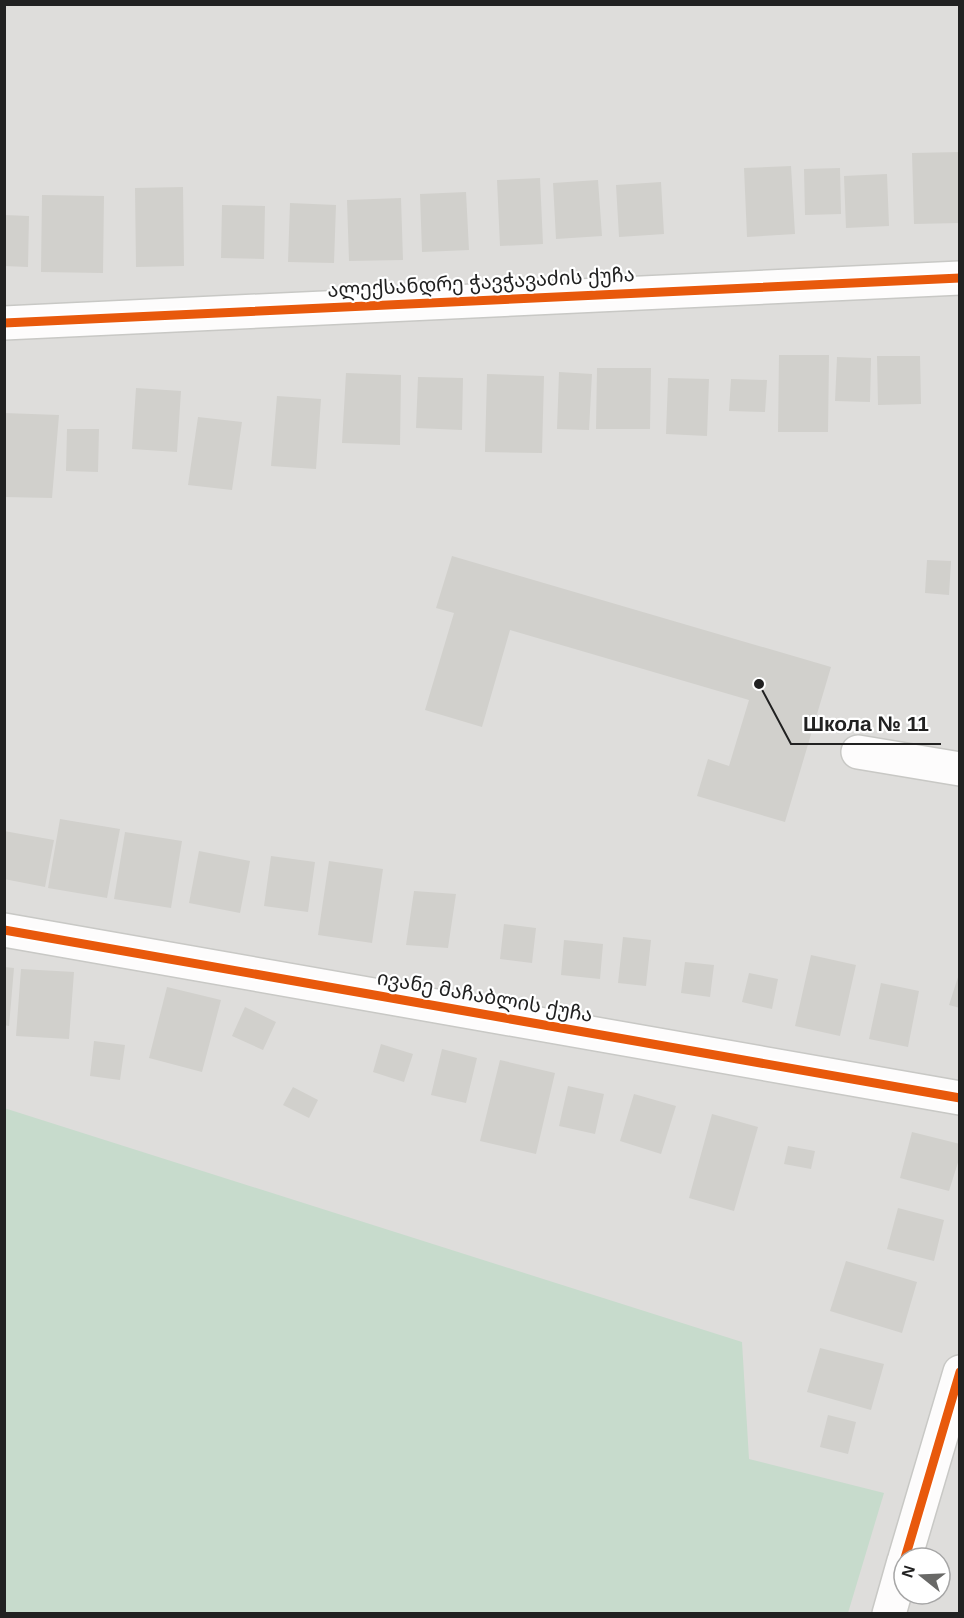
<svg xmlns="http://www.w3.org/2000/svg" width="964" height="1618" viewBox="0 0 964 1618" font-family="Arial,'Noto Sans Georgian',sans-serif">
<style>
.residential{fill:#dedddb;fill-rule:evenodd}
.cemetery{fill:#c7dbcc}
.building{fill:#d1d0cc}
.lines{fill:none;stroke-linecap:round;stroke-linejoin:round}
.minor-casing{stroke:#c8c8c5;stroke-width:36}
.minor{stroke:#fdfcfc;stroke-width:33}
.cycleway-casing{stroke:#fff;stroke-width:13}
.cycleway{stroke:#e8590c;stroke-width:9}
.labels{text-anchor:middle;dominant-baseline:central;stroke-width:4.5;stroke-linejoin:round;paint-order:stroke}
.street-label{font-size:20px;fill:#212121;stroke:#fff}
.leader{fill:none;stroke:#212121;stroke-width:2}
.callout-dot{fill:#212121;stroke:#fff;stroke-width:2}
.callout-label{font-size:21px;text-anchor:middle;font-weight:bold;fill:#212121;stroke:#fff;stroke-width:4.5;stroke-linejoin:round;paint-order:stroke}
</style>
<rect width="100%" height="100%" fill="#efeee9"/>
<path class="residential" d="M5,5H959V1613L5,1614ZM904,1558H940V1594H904Z"/>
<path class="cemetery" d="M4,1108L742,1342L749,1459L884,1493L848,1613H5Z"/>
<path class="building" d="M960,152V223L914,224L912,153Z
M791,166L795,234L747,237L744,168Z
M840,168L841,214L805,215L804,169Z
M887,174L889,226L846,228L844,176Z
M540,178L543,244L500,246L497,180Z
M598,180L602,236L556,239L553,183Z
M661,182L664,234L619,237L616,185Z
M183,187L184,266L136,267L135,188Z
M466,192L469,250L422,252L420,194Z
M42,195L104,196L103,273L41,272Z
M401,198L403,260L349,261L347,200Z
M290,203L336,205L334,263L288,262Z
M222,205L265,206L264,259L221,258Z
M4,215L29,216L28,267L4,266Z
M779,355H829L828,432H778Z
M877,356H920L921,404L878,405Z
M837,357L871,358L870,402L835,401Z
M597,368H651L650,429H596Z
M559,372L592,374L589,430L557,429Z
M346,373L401,375L400,445L342,443Z
M487,374L544,376L542,453L485,452Z
M418,377L463,378L462,430L416,428Z
M668,378L709,379L707,436L666,434Z
M731,379L767,380L765,412L729,411Z
M136,388L181,391L177,452L132,449Z
M277,396L321,399L316,469L271,466Z
M4,413L59,415L52,498L4,497Z
M198,417L242,422L232,490L188,485Z
M67,429H99L98,472L66,471Z
M452,556L831,667L785,822L697,796L708,759L729,766L749,700L510,630L482,727L425,710L454,613L436,608Z
M927,560L951,561L949,595L925,593Z
M60,819L120,829L107,898L48,888Z
M4,831L54,840L45,887L4,879Z
M125,832L182,841L171,908L114,899Z
M199,851L250,861L240,913L189,903Z
M271,856L315,862L308,912L264,906Z
M329,861L383,869L372,943L318,935Z
M414,891L456,894L448,948L406,945Z
M504,924L536,928L532,963L500,959Z
M623,937L651,940L646,986L618,983Z
M564,940L603,944L600,979L561,975Z
M811,955L856,965L840,1036L795,1026Z
M685,962L714,965L710,997L681,993Z
M4,967L14,968L9,1026L4,1025Z
M21,969L74,972L69,1039L16,1036Z
M749,973L778,979L772,1009L742,1002Z
M959,974H960V1008L949,1005Z
M881,983L919,991L908,1047L869,1039Z
M167,987L221,1000L202,1072L149,1058Z
M245,1007L276,1022L263,1050L232,1036Z
M94,1041L125,1045L120,1080L90,1076Z
M381,1044L413,1054L404,1082L373,1072Z
M442,1049L477,1058L466,1103L431,1095Z
M500,1060L555,1073L536,1154L480,1141Z
M568,1086L604,1094L595,1134L559,1126Z
M293,1087L318,1100L309,1118L283,1105Z
M634,1094L676,1106L661,1154L620,1141Z
M712,1114L758,1127L734,1211L689,1198Z
M912,1132L960,1144V1156L949,1191L900,1178Z
M788,1146L815,1151L811,1169L784,1164Z
M898,1208L944,1220L934,1261L887,1249Z
M846,1261L917,1282L902,1333L830,1311Z
M820,1348L884,1364L871,1410L807,1392Z
M828,1415L856,1422L848,1454L820,1447Z"/>
<g class="lines">
<g class="minor-casing">
<path id="minor" d="M4,323L960,278
M858,752L960,769
M4,930L960,1098
M905,1558L960,1372
M889,1614L904,1561"/>
</g>
<use href="#minor" class="minor"/>
<g class="cycleway-casing">
<path id="cycleway" d="M4,323L960,278
M4,930L960,1098
M905,1558L960,1372"/>
</g>
<use href="#cycleway" class="cycleway"/>
</g>
<g class="labels">
<g class="street-label">
<text transform="translate(481 282) rotate(-3)">ალექსანდრე ჭავჭავაძის ქუჩა</text>
<text transform="translate(485 996) rotate(10)">ივანე მაჩაბლის ქუჩა</text>
</g>
</g>
<path class="leader" d="M759 684L791 744H941"/>
<circle class="callout-dot" cx="759" cy="684" r="6"/>
<g class="callout-label">
<text x="866" y="731">Школа № 11</text>
</g>
<rect width="964" height="1618" fill="none" stroke="#212121" stroke-width="12"/>
<g transform="translate(922 1576) rotate(288)"><circle r="28" fill="#ffffff" stroke="#a6a6a6" stroke-width="1.5"/>
<path d="M0-4.5L10 22L0 15L-10 22Z" fill="#696967"/>
<text y="-9" font-size="16" font-weight="bold" text-anchor="middle" fill="#212121">N</text>
</g>
</svg>
